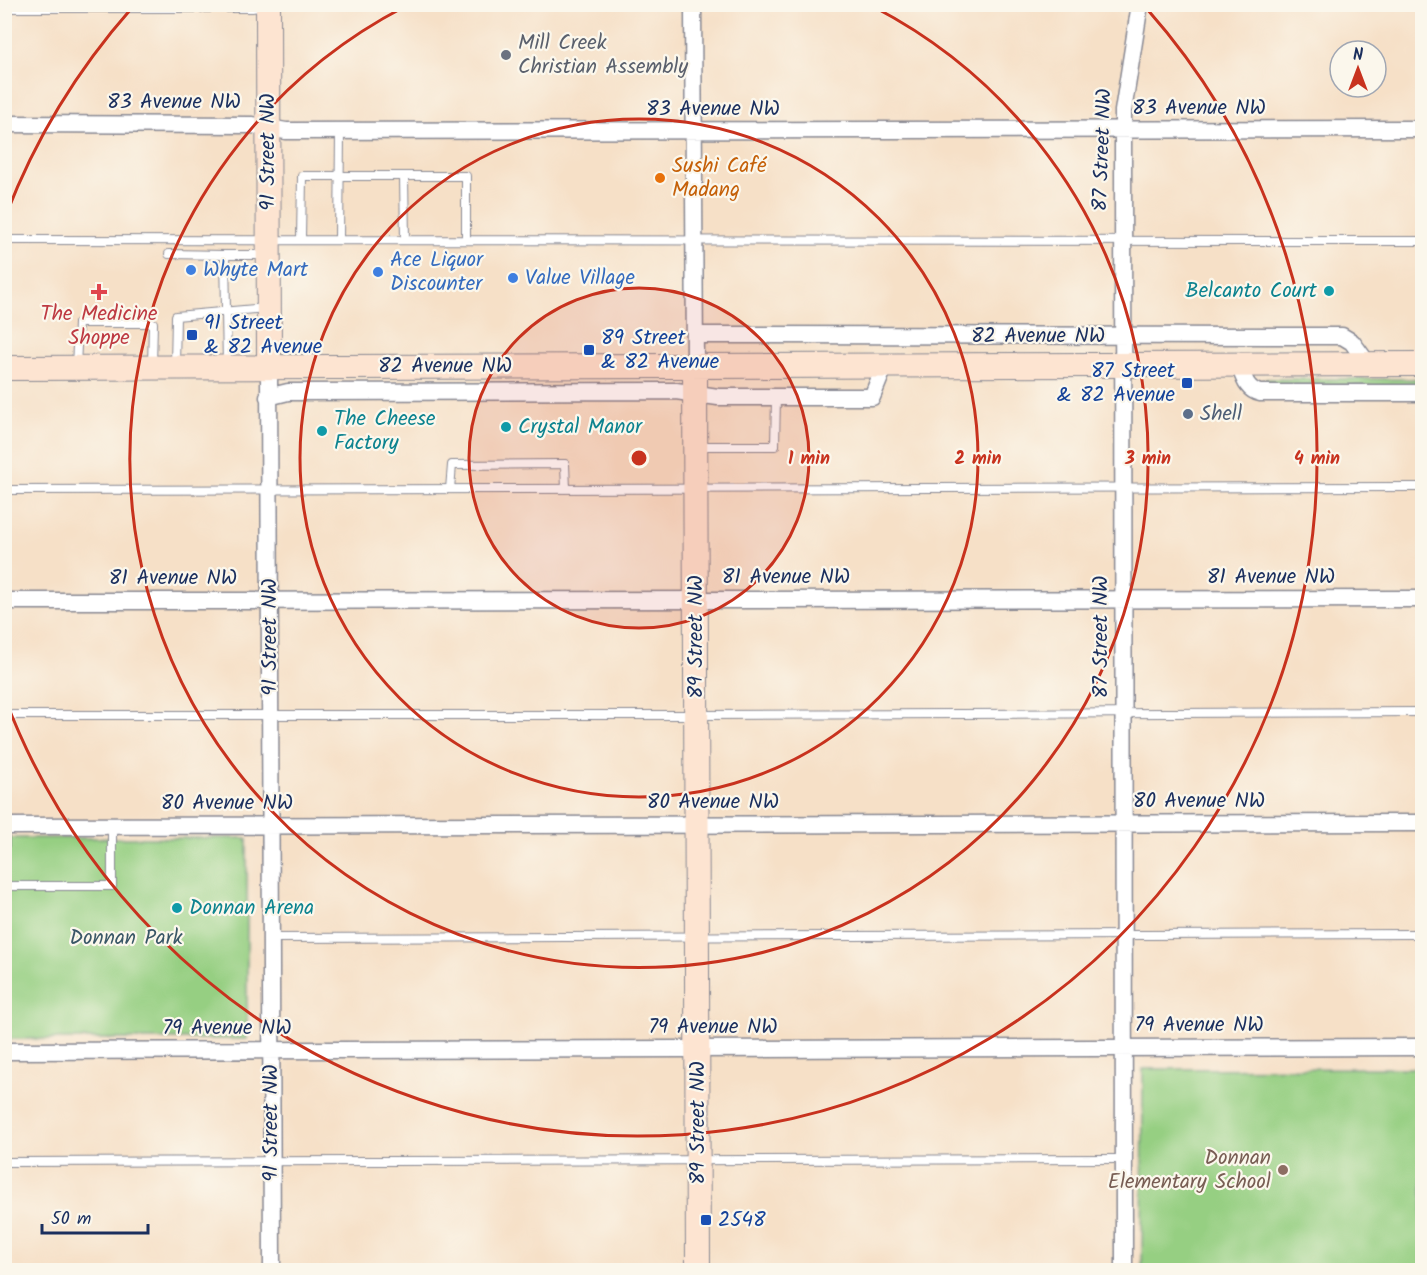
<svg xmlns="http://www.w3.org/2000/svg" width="1427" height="1275" viewBox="0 0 1427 1275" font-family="Kalam,sans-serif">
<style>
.green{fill:#96cf82;stroke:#587f70;stroke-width:1.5}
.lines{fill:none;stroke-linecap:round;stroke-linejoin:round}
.lane-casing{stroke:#888892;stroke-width:10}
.street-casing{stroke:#888892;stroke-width:19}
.secondary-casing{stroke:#888892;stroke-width:26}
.lane{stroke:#fff;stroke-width:8}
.street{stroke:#fff;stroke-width:16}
.secondary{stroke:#fde4d1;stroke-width:24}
.ring{fill:none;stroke:#c8321e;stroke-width:3}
.worship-dot{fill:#6b7280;stroke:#fbf7ec;stroke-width:2}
.food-dot{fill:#e8710a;stroke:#fbf7ec;stroke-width:2}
.shop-dot{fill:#3f7fe0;stroke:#fbf7ec;stroke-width:2}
.culture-dot{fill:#0f9aa8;stroke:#fbf7ec;stroke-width:2}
.health-dot{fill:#e0444e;stroke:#fbf7ec;stroke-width:2}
.transit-dot{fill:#1a4fb4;stroke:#fbf7ec;stroke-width:2}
.service-dot{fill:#5c6f8a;stroke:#fbf7ec;stroke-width:2}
.education-dot{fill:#8d6e63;stroke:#fbf7ec;stroke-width:2}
.labels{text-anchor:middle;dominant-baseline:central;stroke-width:4.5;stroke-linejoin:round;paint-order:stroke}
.worship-label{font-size:21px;fill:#5b616d;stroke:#fbf7ec;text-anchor:start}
.street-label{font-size:21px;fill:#1b2f5e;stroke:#fbf7ec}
.food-label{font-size:21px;fill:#c56008;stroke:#fbf7ec;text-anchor:start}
.shop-label{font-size:21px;fill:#366cbe;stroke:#fbf7ec;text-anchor:start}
.culture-label{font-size:21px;fill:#0d838f;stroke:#fbf7ec;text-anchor:start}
.health-label{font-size:21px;fill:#be3a42;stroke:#fbf7ec}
.transit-label{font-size:21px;fill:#164399;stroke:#fbf7ec;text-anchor:start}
.service-label{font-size:21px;fill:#4e5e75;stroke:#fbf7ec;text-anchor:start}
.park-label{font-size:21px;fill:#3a5767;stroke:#fbf7ec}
.education-label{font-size:21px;fill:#785e54;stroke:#fbf7ec;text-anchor:end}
.centre{fill:#c8321e;stroke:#fbf7ec;stroke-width:3}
.ring-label{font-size:18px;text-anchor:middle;font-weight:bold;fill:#c8321e;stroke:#fbf7ec;stroke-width:4.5;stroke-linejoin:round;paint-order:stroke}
</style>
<rect width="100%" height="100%" fill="#fbf7ec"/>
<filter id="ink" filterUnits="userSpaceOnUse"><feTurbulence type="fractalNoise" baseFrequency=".0167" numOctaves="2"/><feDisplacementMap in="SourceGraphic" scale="12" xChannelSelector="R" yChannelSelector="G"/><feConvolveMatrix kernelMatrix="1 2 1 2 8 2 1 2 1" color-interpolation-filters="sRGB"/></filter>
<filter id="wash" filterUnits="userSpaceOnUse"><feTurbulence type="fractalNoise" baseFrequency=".008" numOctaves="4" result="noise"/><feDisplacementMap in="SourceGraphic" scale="24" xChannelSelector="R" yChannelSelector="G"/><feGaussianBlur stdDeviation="1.35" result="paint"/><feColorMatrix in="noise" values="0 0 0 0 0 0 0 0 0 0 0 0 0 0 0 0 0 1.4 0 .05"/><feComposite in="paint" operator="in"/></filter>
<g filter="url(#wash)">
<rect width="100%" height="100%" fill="#f6e0c7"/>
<path class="green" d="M1264,379H1422V386L1262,385L1261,383Z
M5,838H247V1039H5Z
M1422,1068V1270H1142L1143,1069Z"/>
</g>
<g filter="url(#ink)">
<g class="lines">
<g class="lane-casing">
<path id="lane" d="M4,8H252L265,6
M404,176L405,240
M4,240L1422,241
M301,240L302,176H466V240
M339,240L340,131
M169,254L225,255
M175,366L176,316L266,308
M227,366L225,255H267
M76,367L78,323H153L152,366
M696,446H775L776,397
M450,489L452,465L565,464L566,489
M4,490L1422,487
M4,715H697L1422,712
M5,826V886H112V826
M271,938L1422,934
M4,1162L1124,1159"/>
</g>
<g class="street-casing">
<path id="street" d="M693,4L695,366
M4,124L252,125L286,131L1422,129
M695,335L1342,336L1352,342L1368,364
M1239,365C1244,377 1246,390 1260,393H1422
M269,367L272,1270
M268,397L288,392L676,391L718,397H872L885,365
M4,601L1422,599
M4,826L1422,823
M4,1051L1422,1047
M1124,1270L1123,111L1140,4"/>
</g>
<g class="secondary-casing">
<path id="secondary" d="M268,4L269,367
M695,366L698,1270
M4,368L1422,364"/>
</g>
<use href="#lane" class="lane"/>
<use href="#street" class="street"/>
<use href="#secondary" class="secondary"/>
</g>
</g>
<circle cx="639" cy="458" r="170" fill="#c8321e" fill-opacity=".12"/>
<g class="ring">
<circle cx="639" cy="458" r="170"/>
<circle cx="639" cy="458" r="339"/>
<path d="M874 7A509 509 0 1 1 404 7"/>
<path d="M6 215A678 678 0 0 1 131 9M1147 9A678 678 0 1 1 6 701"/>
</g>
<circle class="worship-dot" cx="506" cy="55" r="6"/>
<circle class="food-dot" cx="660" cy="178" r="6"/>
<g class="shop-dot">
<circle cx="191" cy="270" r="6"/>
<circle cx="378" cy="272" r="6"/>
<circle cx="513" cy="278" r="6"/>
</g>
<g class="culture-dot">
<circle cx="1329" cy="291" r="6"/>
<circle cx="506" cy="427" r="6"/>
<circle cx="322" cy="431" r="6"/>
<circle cx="177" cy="908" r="6"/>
</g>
<path class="health-dot" d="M96 283h6v6h6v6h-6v6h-6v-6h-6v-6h6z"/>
<g class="transit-dot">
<rect x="186" y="329" width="12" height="12" rx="3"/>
<rect x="583" y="344" width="12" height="12" rx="3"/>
<rect x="1181" y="377" width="12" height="12" rx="3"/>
<rect x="700" y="1214" width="12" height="12" rx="3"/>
</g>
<circle class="service-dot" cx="1188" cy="414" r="6"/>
<circle class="education-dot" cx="1283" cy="1170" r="6"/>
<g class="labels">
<g class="worship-label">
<text x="518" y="43">Mill Creek<tspan x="518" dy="24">Christian Assembly</tspan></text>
</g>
<g class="street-label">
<text x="174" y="102">83 Avenue NW</text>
<text x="1199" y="108">83 Avenue NW</text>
<text x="713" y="109">83 Avenue NW</text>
<text transform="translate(1103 150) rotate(-88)">87 Street NW</text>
<text transform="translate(268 152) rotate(-90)">91 Street NW</text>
<text x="1038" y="336">82 Avenue NW</text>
<text x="445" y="366">82 Avenue NW</text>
<text x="786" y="577">81 Avenue NW</text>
<text x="1271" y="577">81 Avenue NW</text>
<text x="173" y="578">81 Avenue NW</text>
<text transform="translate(270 637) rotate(-90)">91 Street NW</text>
<text transform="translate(696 637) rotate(-90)">89 Street NW</text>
<text transform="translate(1101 637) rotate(-90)">87 Street NW</text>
<text x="1199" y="801">80 Avenue NW</text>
<text x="713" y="802">80 Avenue NW</text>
<text x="227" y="803">80 Avenue NW</text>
<text x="1199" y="1025">79 Avenue NW</text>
<text x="713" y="1027">79 Avenue NW</text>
<text x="227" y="1028">79 Avenue NW</text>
<text transform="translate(271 1123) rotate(-90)">91 Street NW</text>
<text transform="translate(698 1123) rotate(-90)">89 Street NW</text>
</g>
<g class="food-label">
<text x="672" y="166">Sushi Café<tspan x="672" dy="24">Madang</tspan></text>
</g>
<g class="shop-label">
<text x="390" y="260">Ace Liquor<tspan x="390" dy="24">Discounter</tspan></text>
<text x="203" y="270">Whyte Mart</text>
<text x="525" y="278">Value Village</text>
</g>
<g class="culture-label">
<text x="1317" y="291" text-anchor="end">Belcanto Court</text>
<text x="334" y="419">The Cheese<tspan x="334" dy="24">Factory</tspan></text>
<text x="518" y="427">Crystal Manor</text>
<text x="189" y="908">Donnan Arena</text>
</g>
<g class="health-label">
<text x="99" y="314">The Medicine<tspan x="99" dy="24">Shoppe</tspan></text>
</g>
<g class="transit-label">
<text x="204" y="323">91 Street<tspan x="204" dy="24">&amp; 82 Avenue</tspan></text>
<text x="601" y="338">89 Street<tspan x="601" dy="24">&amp; 82 Avenue</tspan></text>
<text x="1175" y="371" text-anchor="end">87 Street<tspan x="1175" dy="24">&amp; 82 Avenue</tspan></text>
<text x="718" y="1220">2548</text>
</g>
<g class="service-label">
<text x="1200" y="414">Shell</text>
</g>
<g class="park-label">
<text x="126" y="938">Donnan Park</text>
</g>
<g class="education-label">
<text x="1271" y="1158">Donnan<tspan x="1271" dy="24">Elementary School</tspan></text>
</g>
</g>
<circle cx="639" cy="458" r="9" class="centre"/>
<g class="ring-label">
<text x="809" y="464">1 min</text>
<text x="978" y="464">2 min</text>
<text x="1148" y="464">3 min</text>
<text x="1317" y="464">4 min</text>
</g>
<rect width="1427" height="1275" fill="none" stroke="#fbf7ec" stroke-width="24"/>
<g transform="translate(1358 69)"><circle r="28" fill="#fbf7ec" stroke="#a1a7b3" stroke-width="1.5"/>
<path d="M0-4.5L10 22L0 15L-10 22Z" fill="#c8321e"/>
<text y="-9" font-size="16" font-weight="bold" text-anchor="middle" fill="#1b2f5e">N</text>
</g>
<path d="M42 1224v9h106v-9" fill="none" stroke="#1b2f5e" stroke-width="3"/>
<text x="51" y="1224" font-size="18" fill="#1b2f5e" stroke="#fbf7ec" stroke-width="4.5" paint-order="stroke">50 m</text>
</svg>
